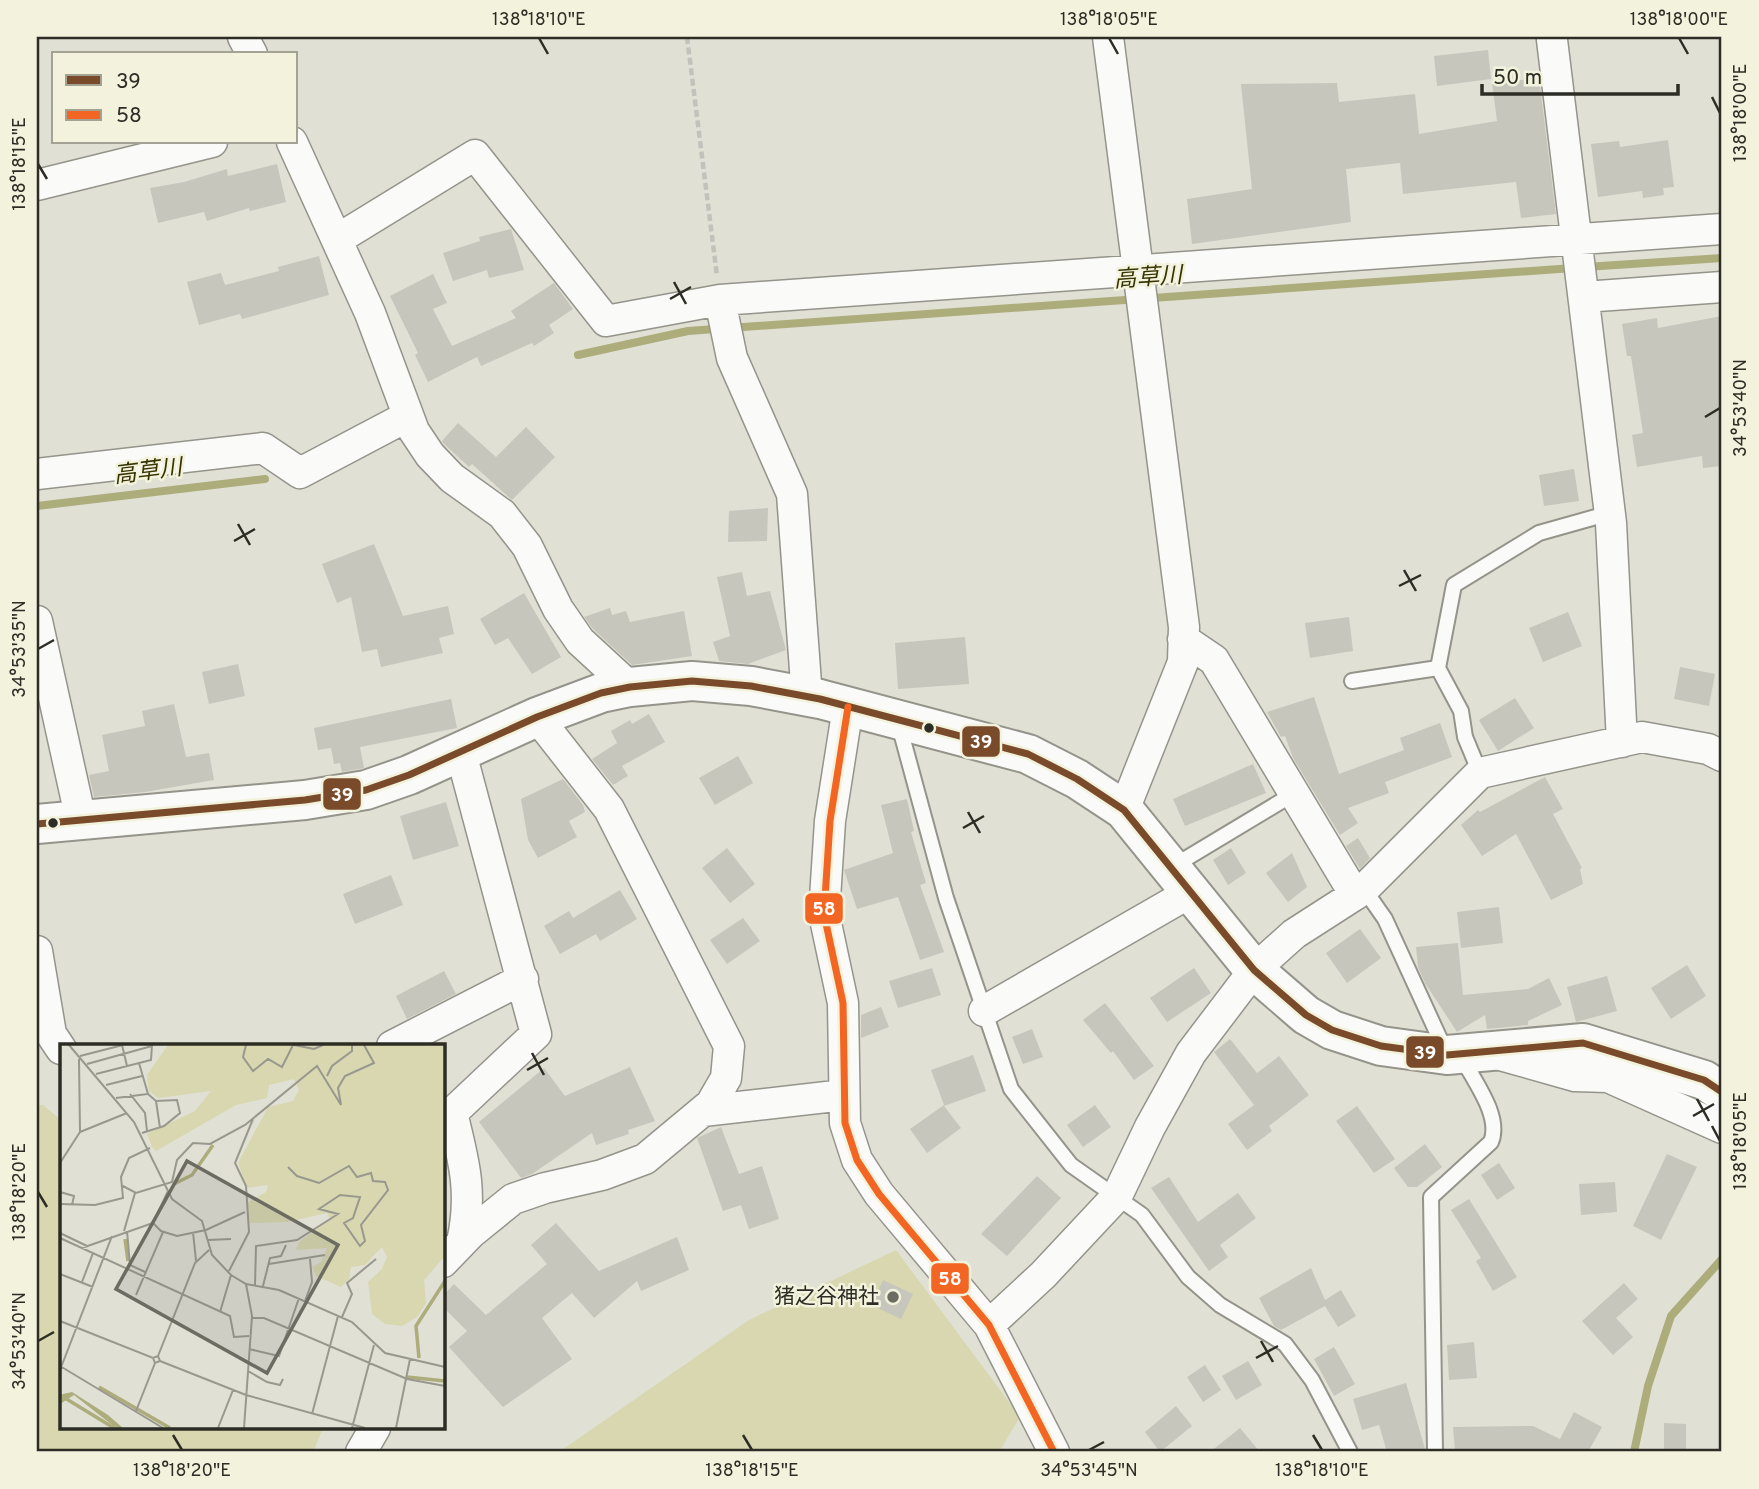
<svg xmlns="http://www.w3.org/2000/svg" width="1759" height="1489" viewBox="0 0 1759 1489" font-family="Overpass,'Noto Sans JP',sans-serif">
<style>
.green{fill:#d8d7af}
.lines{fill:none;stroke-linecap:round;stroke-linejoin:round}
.stream{stroke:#adac7b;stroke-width:8}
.building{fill:#c6c6bd}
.lane-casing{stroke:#94948b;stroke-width:18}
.street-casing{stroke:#94948b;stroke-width:33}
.secondary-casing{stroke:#94948b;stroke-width:42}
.path{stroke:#c2c2bd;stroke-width:4.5;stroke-dasharray:7 3.5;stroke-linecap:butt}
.lane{stroke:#fafaf9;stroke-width:14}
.street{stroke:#fafaf9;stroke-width:30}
.secondary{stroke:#fafaf9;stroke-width:38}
.bus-1-casing{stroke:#f3f2dd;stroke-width:12}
.bus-2-casing{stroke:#f3f2dd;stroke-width:12}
.bus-1{stroke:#7a4b2a;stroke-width:7}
.bus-2{stroke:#f26522;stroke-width:7}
.ticks{fill:none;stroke:#2d2d25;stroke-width:2.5}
.bus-dot{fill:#2d2d25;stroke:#f3f2dd;stroke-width:2.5}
.poi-dot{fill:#6c6c63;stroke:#f3f2dd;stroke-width:2.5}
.labels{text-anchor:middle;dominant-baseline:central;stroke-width:5;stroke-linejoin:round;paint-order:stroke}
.poi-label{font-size:21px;fill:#2d2d25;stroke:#f3f2dd;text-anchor:end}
.water-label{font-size:23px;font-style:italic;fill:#363400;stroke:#f3f2dd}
.inset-river{fill:none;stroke:#adac7b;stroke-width:3.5}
.inset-road{fill:none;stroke:#98988f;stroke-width:2}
.view{fill:#6c6c63;fill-opacity:0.15;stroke:#6c6c63;stroke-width:3.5}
.inset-edge{fill:none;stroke:#2d2d25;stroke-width:3.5}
.line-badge{stroke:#f3f2dd;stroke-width:2.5}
.badge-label{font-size:19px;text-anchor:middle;font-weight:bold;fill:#fff}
.neatline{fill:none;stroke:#2d2d25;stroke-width:2.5}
.ticks-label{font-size:18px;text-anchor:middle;fill:#2d2d25}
</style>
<rect width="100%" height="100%" fill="#e0e0d5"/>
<path class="green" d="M37,1105H43L61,1120V1428H323L313,1452H37Z
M896,1250L1020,1417L999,1452H559L749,1320Z"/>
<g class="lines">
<path class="stream" d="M1586,267L1722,258
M578,355L688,331L1573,268
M37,506L265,479
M1634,1452L1648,1386L1671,1316L1722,1259"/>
</g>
<path class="building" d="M1488,50L1491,79L1437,86L1434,56Z
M1539,78L1556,214L1521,218L1516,182L1403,194L1400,163L1346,169L1351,222L1192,244L1187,199L1252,189L1241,84L1337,83L1339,102L1415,94L1419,134L1497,121L1492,83Z
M1668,140L1674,187L1663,188L1664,195L1643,198L1642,191L1598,197L1591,144L1619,141L1620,147Z
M277,164L286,202L250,211L249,208L207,221L204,212L158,223L150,188L184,182L227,169L228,176Z
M511,229L524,270L489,278L487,270L453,281L443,253L480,241L479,237Z
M319,256L329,295L242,319L240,314L199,325L187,282L221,273L225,285L279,271L278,267Z
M433,274L447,303L433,309L452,346L516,318L511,311L554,283L573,309L549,325L554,333L534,346L532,343L481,366L477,357L428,382L415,355L418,353L390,296Z
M1722,316V466L1703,468L1702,456L1637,467L1632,435L1643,433L1631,356H1627L1622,324L1657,318L1658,328Z
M458,423L496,457L526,427L555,457L512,500L472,464L469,467L444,444L442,441Z
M1574,469L1579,501L1544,506L1539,475Z
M768,508L767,541L728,542L729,511Z
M374,544L403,616L448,606L454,634L439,638L443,653L381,667L377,649L362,652L351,597L337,603L322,564Z
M742,572L747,596L770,591L786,650L748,664L719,661L713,642L730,636L717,577Z
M524,593L561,657L532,674L508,638L495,645L480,619Z
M610,608L612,615L626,611L630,622L684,611L692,656L632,665L593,629L584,617Z
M1568,612L1582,646L1543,662L1529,628Z
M1349,617L1353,651L1310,658L1305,623Z
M965,637L969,684L898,689L895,643Z
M238,664L245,696L209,704L202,672Z
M1680,667L1715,674L1709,706L1674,699Z
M1314,697L1339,774L1404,750L1400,738L1440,723L1452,757L1385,782L1389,793L1348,808L1358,823L1340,835L1293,758L1285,736L1281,737L1267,712Z
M1515,698L1534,728L1498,751L1479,720Z
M451,699L457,728L360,747L364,768L342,772L340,763L334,764L331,748L318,750L314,728Z
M174,704L186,757L209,753L214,780L145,792L94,797L89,775L109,771L102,735L145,726L142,711Z
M649,714L665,742L622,766L628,776L613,785L592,759L617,743L611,731L630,720L632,724Z
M738,756L753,783L715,805L699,778Z
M1253,764L1266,793L1185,826L1173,799Z
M1545,777L1563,809L1553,814L1582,868L1580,869L1583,884L1551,900L1516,834L1482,856L1461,825L1478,810L1480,812Z
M563,779L583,805L585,812L569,821L577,837L538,858L528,840L521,799Z
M907,799L914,831L911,832L926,883L920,885L944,952L920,960L898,897L857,909L844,870L893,853L881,805Z
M446,802L459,846L413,860L400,816Z
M1358,838L1370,858L1360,869L1346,846Z
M727,848L755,884L730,903L702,868Z
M1231,848L1246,873L1228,885L1213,860Z
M1292,853L1307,887L1288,902L1266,873Z
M391,875L403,905L355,924L343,894Z
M620,890L637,919L600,941L596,934L560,954L544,926L569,911L573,918Z
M1499,907L1503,943L1461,948L1457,912Z
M743,918L760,941L727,964L710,940Z
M1360,929L1381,958L1347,983L1326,953Z
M1458,943L1463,995L1528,989L1549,978L1562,1005L1528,1021V1025L1487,1029L1485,1015L1457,1032L1425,983L1418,967L1416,947Z
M1687,965L1706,996L1671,1019L1651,988Z
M932,968L941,995L898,1008L889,981Z
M1194,968L1211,993L1167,1022L1150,998Z
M444,971L456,994L407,1019L396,996Z
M1607,976L1617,1011L1576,1022L1567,987Z
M1105,1003L1154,1066L1134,1080L1113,1051L1111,1053L1083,1020Z
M881,1007L889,1027L861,1038V1015Z
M1032,1029L1043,1057L1023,1064L1012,1037Z
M1230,1039L1257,1073L1279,1056L1309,1095L1269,1126L1272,1131L1247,1150L1228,1124L1254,1105L1214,1052Z
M973,1055L986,1091L944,1106L961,1128L927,1153L910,1129L944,1105L931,1070Z
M630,1067L655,1121L628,1130L629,1134L596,1145L592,1133L532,1174L521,1178L479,1122L544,1068L565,1096Z
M1095,1105L1111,1127L1083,1147L1067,1125Z
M1357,1106L1395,1159L1374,1173L1336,1121Z
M721,1127L739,1174L762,1166L779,1219L749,1229L741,1205L723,1211L697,1138Z
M1425,1144L1442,1167L1417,1187H1408L1394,1168Z
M1667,1154L1697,1167L1661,1240L1633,1226Z
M1499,1163L1515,1188L1497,1200L1481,1175Z
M1037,1176L1061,1198L1007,1256L981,1234Z
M1169,1177L1198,1222L1238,1193L1256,1218L1220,1245L1228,1257L1209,1271L1151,1188Z
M1615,1182L1617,1212L1581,1215L1579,1184Z
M1469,1199L1517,1277L1493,1291L1476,1261L1481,1258L1451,1210Z
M556,1223L599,1271L677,1237L689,1270L641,1291L637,1281L594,1318L572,1293L542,1318L572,1359L503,1407L449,1347L467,1331L443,1307V1296L454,1284L486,1315L547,1264L531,1245Z
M1311,1268L1325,1300L1341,1290L1356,1316L1338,1327L1325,1306L1281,1330L1274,1326L1259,1298Z
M883,1280L913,1294L901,1319L871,1305Z
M1624,1283L1638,1299L1616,1318L1633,1337L1613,1355L1582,1321Z
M1474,1342L1477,1378L1449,1380L1447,1345Z
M1334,1347L1355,1384L1334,1396L1314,1359Z
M1248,1361L1262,1385L1236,1400L1222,1376Z
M1205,1365L1221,1390L1203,1402L1187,1377Z
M1406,1383L1425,1449L1387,1452L1379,1425L1362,1430L1353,1399Z
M1176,1406L1192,1426L1160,1452L1145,1432Z
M1574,1412L1602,1427L1588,1452L1455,1451L1453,1427L1533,1426L1560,1439Z
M1664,1423L1686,1424V1452H1664Z
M1240,1428L1260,1452H1210Z"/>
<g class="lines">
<g class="lane-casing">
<path id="lane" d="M1438,668L1461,711L1465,737L1480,773
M1352,681L1438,668L1454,585L1539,533L1610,513
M899,725L946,898L1011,1089L1071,1165L1142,1215L1188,1277L1220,1305L1285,1344L1312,1380L1350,1452
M1172,867L1295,793
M1364,889L1385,919L1445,1050
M1435,1452L1431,1197L1491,1142C1502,1116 1473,1080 1461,1056"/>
</g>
<g class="street-casing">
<path id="street" d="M243,37L252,54
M1108,37L1184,627L1183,662L1124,810
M1552,40L1611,523L1622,742
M292,142L370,313L414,431L430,455L452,478L502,514L527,546L558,609L580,641L630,687
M37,185L212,142
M338,239L475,155L606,321L720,300L1722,229
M1584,297L1722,287
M722,310L732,358L792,494L807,697
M37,474L263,448L300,473L408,416
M37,621L81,820
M1183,639L1214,660L1355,895
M848,707L830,821L824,914L843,1003L845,1123L857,1160L879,1194L989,1325L1054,1452
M461,753L536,1034L452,1113C464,1161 473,1193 462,1242
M37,951L51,1034L61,1049
M984,1011L1191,892
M392,1046L523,979
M1497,1054L1575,1076L1608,1077L1722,1128
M703,1111L844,1095
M443,1262L471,1233L513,1199L545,1188L602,1175L645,1159L711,1104L726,1078L729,1046L609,809L537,717
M989,1325L1043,1275L1117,1196L1150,1127L1191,1053L1254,970L1294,934L1364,889L1480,773L1642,737L1708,749L1722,756
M361,1452L375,1428"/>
</g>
<g class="secondary-casing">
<path id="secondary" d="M37,824L305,800L366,790L409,775L537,717L601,693L630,687L692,681L751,686L820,699L1028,754L1077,779L1124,810L1254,970L1306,1015L1332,1030L1381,1046L1447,1055L1583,1043L1704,1080L1722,1092"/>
</g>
<path class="path" d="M687,37L717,276"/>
<use href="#lane" class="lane"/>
<use href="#street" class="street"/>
<use href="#secondary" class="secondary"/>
<g class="bus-1-casing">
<path id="bus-1" d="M37,824L305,800L366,790L409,775L537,717L601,693L630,687L692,681L751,686L820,699L1028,754L1077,779L1124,810L1254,970L1306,1015L1332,1030L1381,1046L1447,1055L1583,1043L1704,1080L1722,1092"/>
</g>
<g class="bus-2-casing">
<path id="bus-2" d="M848,707L830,821L824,914L843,1003L845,1123L857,1160L879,1194L989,1325L1054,1452"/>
</g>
<use href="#bus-1" class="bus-1"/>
<use href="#bus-2" class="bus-2"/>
</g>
<path class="ticks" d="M539,38L548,54M1109,38L1118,54M1679,38L1688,54M1712,97L1720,113M38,164L47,179M674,282L686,304M670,299L691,287M1705,417L1720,408M238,524L250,545M234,541L255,529M1404,570L1416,591M1399,586L1421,575M38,649L54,640M968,812L980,833M963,828L984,816M532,1053L544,1075M527,1070L548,1058M1697,1099L1709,1121M1693,1116L1714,1104M1712,1126L1720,1141M38,1192L47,1207M38,1341L54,1332M1261,1341L1273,1362M1256,1358L1278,1346M173,1435L182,1450M743,1435L752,1450M1313,1435L1322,1450M1089,1450L1104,1442"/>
<g class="bus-dot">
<circle cx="929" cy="728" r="6"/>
<circle cx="53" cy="823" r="6"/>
</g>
<circle class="poi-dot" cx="893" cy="1297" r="7"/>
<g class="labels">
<g class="poi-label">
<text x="879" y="1297">猪之谷神社</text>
</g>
<g class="water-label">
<text transform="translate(1148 279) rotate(-4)">高草川</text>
<text transform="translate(148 473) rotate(-7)">高草川</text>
</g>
</g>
<g transform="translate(60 1044)">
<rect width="385" height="385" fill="#e0e0d5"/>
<path d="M108,1H385V212L364,236L366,259L357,273L342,282L325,280L312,270L308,238L322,225L327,213L322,203L305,221L291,223L289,235L281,243L256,232L252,223L261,218L267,204L236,206L239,198L270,175L267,169L227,178L190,179L187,159L206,148L208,141L187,144L178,119L208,63L233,57L239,46L234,35L209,41L207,54L176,61L96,107L92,103L87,90L135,67L151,47L98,54L89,47L87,31Z" fill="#d8d7af"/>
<path d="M12,348L48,371L63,384H56L14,351L0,360L3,350Z" fill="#adac7b"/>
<path class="inset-river" d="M114,140L132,131L153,101M65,195L68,217M359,314L356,282L385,237M347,333L385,337M39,343L110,384M0,351L54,384"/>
<path class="inset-road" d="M9,1L74,78L112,155L142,177L152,211L171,231L186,240L219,246L292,278L325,309L385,323M62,1L67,22M186,1L183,13L193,27L208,15L222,23L233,1M234,1L254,5L263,1M20,12L63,1M27,20L92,2M36,30L91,16L92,1M267,32L272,22L292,7V1M46,41L82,32M70,50L85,69L87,87M56,54L88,50L79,19M96,57L100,84M20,88L67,69M82,89L104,82L120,69L117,56L96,57L88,50M0,119L20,88L19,15M61,141L76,149L112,138L117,116L133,99L150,100L185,81L257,22L281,61L278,44L285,32L314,19L304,1M0,148L14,152L12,161M0,160L35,161L63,154L61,133L69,114L90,104M93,179L101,187L117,192L146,186L185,168M64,187L75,149M67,187L70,221L85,228M133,188L136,217M0,189L27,202M0,194L170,272L174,293L189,292M148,196L171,195M22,204L93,179L108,147M209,220L265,211M169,227L189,188L186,142L175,119L193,75M0,230L33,243M22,238L33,209M195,241L196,202L237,196L278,170L259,165L280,151L300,153L293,174L284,179L300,202L305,197L301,181L328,146L325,138L313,137L311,129L297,133L289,122L259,139L237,132L228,123M203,242L210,214L221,212L226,201M76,251L103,188M245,257L252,238L250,215M160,268L171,231M282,273L292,250L287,239L316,215M192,274H204L347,335L385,342M0,277L93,314L98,312L100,317L95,319L93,314M189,305L219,312L239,254M98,312L135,219L149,206M100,317L186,351L305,384M0,322L103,384M0,326L52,192M188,327L207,338L220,341L223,335M76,367L95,319M252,370L278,272M158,384L173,346M184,384L192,272L186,240M292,384L314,301M336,384L350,315"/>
<path class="view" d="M127,117L278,201L207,329L56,245Z"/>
<rect width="385" height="385" class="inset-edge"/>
</g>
<g class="line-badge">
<rect x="961" y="725" width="40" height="33" rx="7" fill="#7a4b2a"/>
<rect x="322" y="777" width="40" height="34" rx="7" fill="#7a4b2a"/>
<rect x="804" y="892" width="40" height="33" rx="7" fill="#f26522"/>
<rect x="1405" y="1035" width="40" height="34" rx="7" fill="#7a4b2a"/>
<rect x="930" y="1262" width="40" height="33" rx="7" fill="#f26522"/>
</g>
<g class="badge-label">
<text x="981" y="748">39</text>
<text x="342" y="801">39</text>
<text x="824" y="915">58</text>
<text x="1425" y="1059">39</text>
<text x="950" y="1285">58</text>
</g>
<rect width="1759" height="1489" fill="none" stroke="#f3f2dd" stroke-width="77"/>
<rect x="52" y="52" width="245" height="91" fill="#f3f2dd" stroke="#a4a393" stroke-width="2"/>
<rect x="66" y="75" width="35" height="10" fill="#7a4b2a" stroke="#a4a393" stroke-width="2"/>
<text x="116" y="88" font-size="21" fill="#2d2d25">39</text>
<rect x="66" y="110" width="35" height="10" fill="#f26522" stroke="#a4a393" stroke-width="2"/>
<text x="116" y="122" font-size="21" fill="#2d2d25">58</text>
<path d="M1482 84v10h196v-10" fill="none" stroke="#2d2d25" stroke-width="3.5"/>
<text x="1493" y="84" font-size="21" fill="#2d2d25" stroke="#f3f2dd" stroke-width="5" paint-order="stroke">50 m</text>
<rect x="38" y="38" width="1682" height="1412" class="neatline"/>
<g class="ticks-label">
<text x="539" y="25">138°18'10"E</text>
<text x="1109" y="25">138°18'05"E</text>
<text x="1679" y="25">138°18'00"E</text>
<text transform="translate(1740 113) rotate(-90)" y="6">138°18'00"E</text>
<text transform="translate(19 164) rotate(-90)" y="6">138°18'15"E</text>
<text transform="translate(1740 408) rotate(-90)" y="6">34°53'40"N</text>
<text transform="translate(19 649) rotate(-90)" y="6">34°53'35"N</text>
<text transform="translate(1740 1141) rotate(-90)" y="6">138°18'05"E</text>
<text transform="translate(19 1192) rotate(-90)" y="6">138°18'20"E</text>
<text transform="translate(19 1341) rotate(-90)" y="6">34°53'40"N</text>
<text x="182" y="1476">138°18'20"E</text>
<text x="752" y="1476">138°18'15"E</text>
<text x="1089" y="1476">34°53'45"N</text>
<text x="1322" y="1476">138°18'10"E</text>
</g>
</svg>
